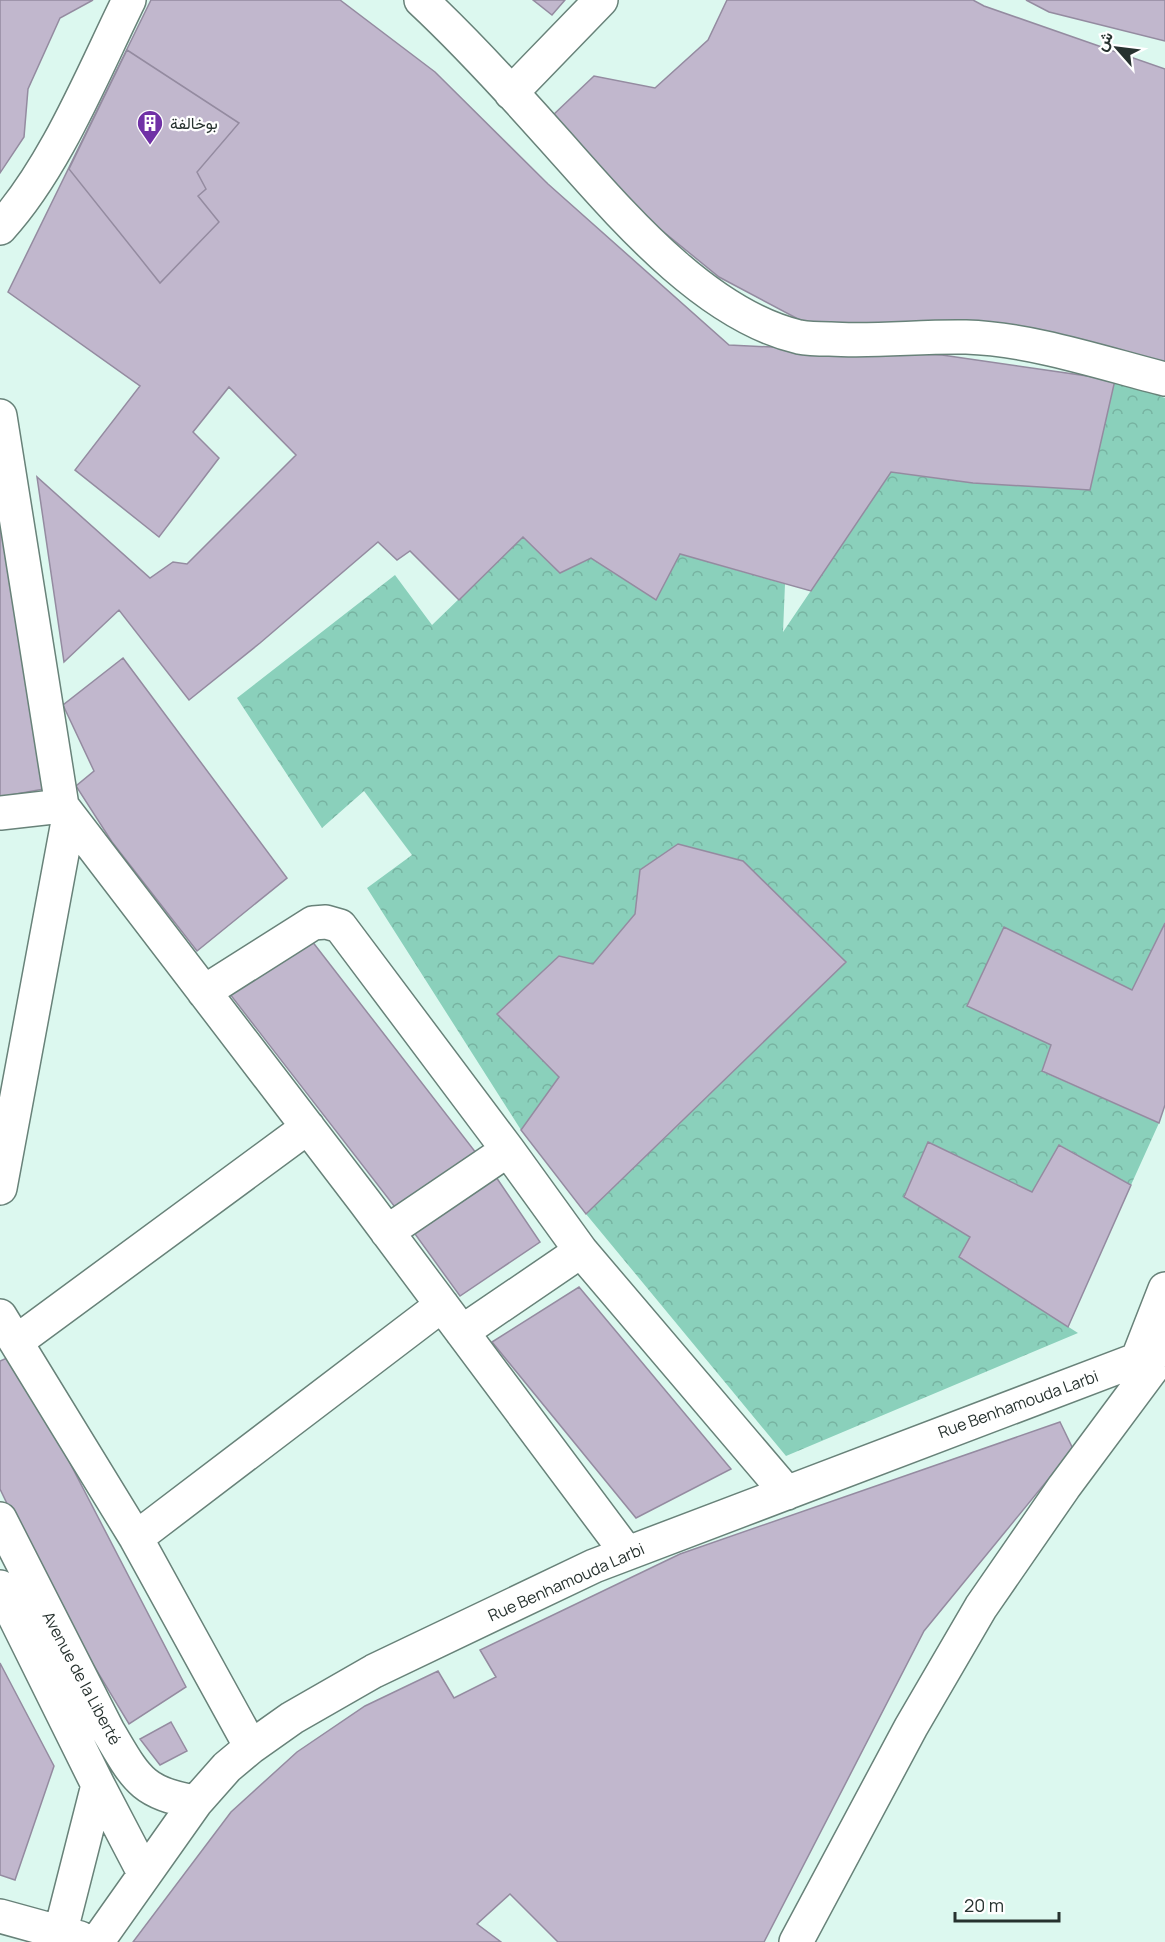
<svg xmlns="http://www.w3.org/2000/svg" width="1165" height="1942" viewBox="0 0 1165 1942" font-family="Manrope,Vazirmatn,sans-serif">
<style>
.forest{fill:url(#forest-crowns)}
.building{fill:#c1b7cd;stroke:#948ba0;stroke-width:1.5}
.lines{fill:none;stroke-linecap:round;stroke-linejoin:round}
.minor-casing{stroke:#688279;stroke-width:36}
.minor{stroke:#fff;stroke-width:33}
.labels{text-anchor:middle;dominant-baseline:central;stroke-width:4.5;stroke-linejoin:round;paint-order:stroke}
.poi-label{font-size:16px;fill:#27322f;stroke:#fff;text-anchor:start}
.street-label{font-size:16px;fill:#27322f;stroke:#fff}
</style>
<defs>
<pattern id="forest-crowns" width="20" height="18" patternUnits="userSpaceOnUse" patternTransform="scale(1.5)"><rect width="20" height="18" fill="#8ad0bb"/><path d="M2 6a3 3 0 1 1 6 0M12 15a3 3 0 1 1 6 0" fill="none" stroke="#77b3a1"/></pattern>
</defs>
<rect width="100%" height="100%" fill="#dcf8ef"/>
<path class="forest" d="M1115,380L1165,398V923L1132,990L1004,927L967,1005L1051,1045L1043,1072L1159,1123L1131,1185L1060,1145L1032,1192L928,1142L904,1196L970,1237L959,1257L1078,1333L786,1456L586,1214L846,962L743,861L678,844L640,870L635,914L593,964L498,1014L559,1077L521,1130L367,888L412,855L364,791L322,828L237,698L395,575L432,625L523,537L560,573L591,558L656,600L680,554L785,584L783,632L891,472L973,483Z"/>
<path class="building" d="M0,0H93L60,18L28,89L24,137L0,173Z
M151,0H340L435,72L548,184L729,345L942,355L1115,380L1090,490L973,483L891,472L811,591L680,554L656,600L591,558L560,573L523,537L459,600L410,551L397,560L378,542L260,643L189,700L119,610L64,662L37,477L150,578L173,562L187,564L296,455L229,387L193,432L219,458L159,537L75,470L140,386L8,292Z
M533,0H565L552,15Z
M727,0H973L984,6L1165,69V367L815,328L719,277L639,212L552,116L594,76L655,88L708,40Z
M1026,0H1165V41L1049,12Z
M127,50L239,123L197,172L206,189L198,196L219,222L160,283L69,169Z
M0,516L49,788L0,797Z
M123,658L287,878L197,951L112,842L76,786L94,771L63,705Z
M678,844L743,861L846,962L586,1214L521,1130L559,1077L497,1014L559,956L593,964L635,914L640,870Z
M1165,923V1105L1159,1123L1042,1071L1051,1045L967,1006L1004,927L1132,990Z
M308,936L480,1158L398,1211L226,989Z
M928,1142L1032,1192L1059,1145L1131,1185L1068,1327L959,1257L970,1237L904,1197Z
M494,1174L540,1242L460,1296L410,1227Z
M579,1287L731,1469L636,1518L492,1342Z
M14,1355L186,1687L129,1724L51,1595L0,1489V1361Z
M1060,1422L1073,1449L924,1631L764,1942H558L510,1894L477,1924L501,1942H133L231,1812L297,1752L365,1706L438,1671L454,1698L496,1677L480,1650L680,1554Z
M0,1663L54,1766L15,1880L0,1875Z
M171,1722L187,1751L160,1765L140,1739Z"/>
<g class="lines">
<g class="minor-casing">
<path id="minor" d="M421,0C466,42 508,88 549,134C614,206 701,314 799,337C809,339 820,339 830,339C875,342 921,336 966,337C1031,339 1102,363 1165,379
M511,93L601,0
M0,228C55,168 93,73 129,0
M0,416L62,806L365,1202L627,1553
M0,813L62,806
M204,992L313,923L326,922L340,926L508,1150L581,1251L787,1493
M0,1188L69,816
M387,1232L508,1150
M0,1316L136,1538L251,1747
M462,1332L581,1251
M16,1342L308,1127
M1138,1358L1165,1289
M0,1519L108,1731C135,1776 141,1794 196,1802
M136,1538L442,1305
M0,1587L98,1785L144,1873
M0,1916L80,1938
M58,1942L98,1785
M97,1942L196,1802L227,1767L251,1747L292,1718L374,1671L594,1566L1165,1349
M796,1942L911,1727L981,1607L1064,1487L1165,1351"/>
</g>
<use href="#minor" class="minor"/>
</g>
<defs>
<g id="building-pin" transform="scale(1.35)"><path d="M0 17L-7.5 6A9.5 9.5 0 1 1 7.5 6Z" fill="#7031a6" stroke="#fff"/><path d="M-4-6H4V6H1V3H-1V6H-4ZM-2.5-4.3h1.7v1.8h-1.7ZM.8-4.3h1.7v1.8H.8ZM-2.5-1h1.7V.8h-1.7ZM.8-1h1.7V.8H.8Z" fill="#fff"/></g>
</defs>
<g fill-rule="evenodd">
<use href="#building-pin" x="150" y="123"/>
</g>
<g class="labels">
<g class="poi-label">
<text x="170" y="123">بوخالفة</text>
</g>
<g class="street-label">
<text transform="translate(1018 1404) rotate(-20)">Rue Benhamouda Larbi</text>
<text transform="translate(566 1582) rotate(-24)">Rue Benhamouda Larbi</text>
<text transform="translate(82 1678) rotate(62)">Avenue de la Liberté</text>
</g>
</g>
<g transform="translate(1117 48) rotate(298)" stroke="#ffffff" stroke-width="4.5" paint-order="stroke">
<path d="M0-4.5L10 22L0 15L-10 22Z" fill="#27322f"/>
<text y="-9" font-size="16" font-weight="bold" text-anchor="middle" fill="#27322f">ش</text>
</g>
<path d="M955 1912v9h104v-9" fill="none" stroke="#27322f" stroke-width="3"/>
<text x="964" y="1912" font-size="18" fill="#27322f" stroke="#ffffff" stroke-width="4.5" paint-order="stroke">20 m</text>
</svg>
